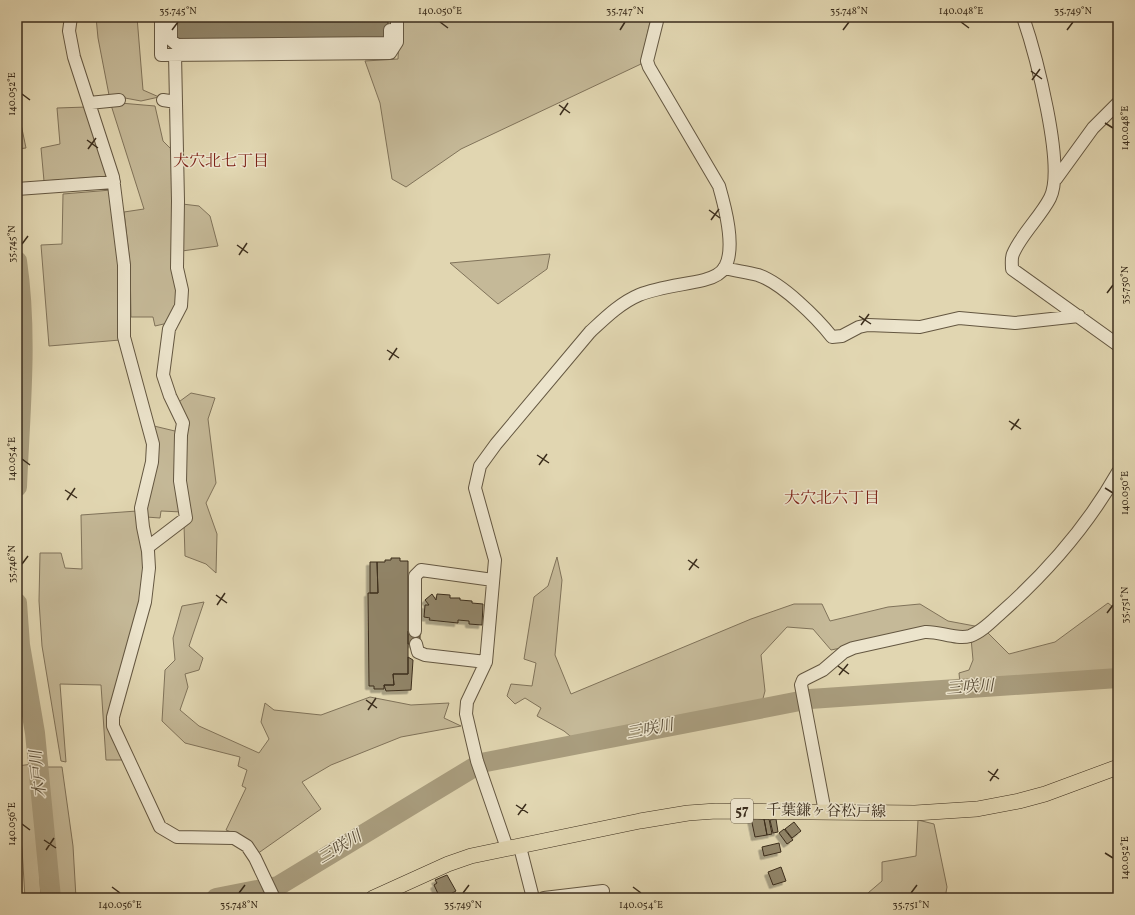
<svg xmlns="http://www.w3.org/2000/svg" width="1135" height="915" viewBox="0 0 1135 915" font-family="Vollkorn,'Noto Serif JP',serif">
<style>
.green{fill:#c5b998;stroke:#80735a}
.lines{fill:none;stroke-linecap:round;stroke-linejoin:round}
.river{stroke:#a99d7e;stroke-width:20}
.building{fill:#918569;stroke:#3b2d1c;filter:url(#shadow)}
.minor-casing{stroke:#645741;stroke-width:14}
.major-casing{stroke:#3b2d1c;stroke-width:16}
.minor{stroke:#ece4cc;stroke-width:12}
.major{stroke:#e1d6b1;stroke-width:15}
.ticks{fill:none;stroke:#3b2d1c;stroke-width:1.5}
.labels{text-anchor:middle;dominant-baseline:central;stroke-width:3;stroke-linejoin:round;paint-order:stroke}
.shield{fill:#ece4cc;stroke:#706451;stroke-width:1}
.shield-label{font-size:14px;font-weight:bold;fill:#3b2d1c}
.street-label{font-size:15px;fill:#3b2d1c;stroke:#ece4cc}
.neighbourhood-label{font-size:16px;fill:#7a1f14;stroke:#ece4cc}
.water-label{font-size:16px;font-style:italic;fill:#564934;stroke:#ece4cc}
.neatline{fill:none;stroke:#3b2d1c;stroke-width:1.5}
.ticks-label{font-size:10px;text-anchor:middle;fill:#3b2d1c}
</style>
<defs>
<filter id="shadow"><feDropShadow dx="-3.5" dy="3.5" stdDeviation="0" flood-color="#0004"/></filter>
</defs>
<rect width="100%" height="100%" fill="#e1d6b1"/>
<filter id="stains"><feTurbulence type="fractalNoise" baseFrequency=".005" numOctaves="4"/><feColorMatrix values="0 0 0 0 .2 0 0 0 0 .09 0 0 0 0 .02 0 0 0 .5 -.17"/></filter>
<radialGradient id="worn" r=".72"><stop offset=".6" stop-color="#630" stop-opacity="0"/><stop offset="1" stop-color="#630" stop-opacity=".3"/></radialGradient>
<path class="green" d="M96,17H137L143,90L159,97L141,101L109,95L98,38Z
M400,17H651L641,64L461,149L406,187L392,179L380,103L365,61L398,59Z
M120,103L155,106L163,141L174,152V203L199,206L210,216L218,246L182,251L178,305L168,323L155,326L153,317H131L130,264L124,212L144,209L111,105Z
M17,105L26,148L17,149Z
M87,107L110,176L44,181L41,148L60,144L57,108Z
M111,190L121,266L120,340L49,346L41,245L62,244L63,194Z
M550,254L547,269L498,304L450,263Z
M191,393L215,398L208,419L216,483L206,503L217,534L216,573L206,564L185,556L183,493L185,437L189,425L176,404Z
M154,426L179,432L182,512L161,511L160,518L146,517L156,445Z
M137,511L144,570L139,604L109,716L122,760H106L101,685L60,684L66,762L61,761L42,646L39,601L40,553H61L65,568L82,569L81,515Z
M557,557L562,580L555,655L571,694L751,619L794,604H822L830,621L888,607L920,604L948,621L980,627L968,633L865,643L831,650L813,629L787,627L761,655L765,691L761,706L575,740L564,731L537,716L541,708L525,698L515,704L507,696L511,684L532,686L536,663L524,659L534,597L548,586Z
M204,602L189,646L203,658L199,670L185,674L188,687L180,710L199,726L259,753L269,739L261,722L265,703L274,710L321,715L370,697L411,705L449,703L444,718L461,726L401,737L331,765L302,782L321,809L257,854L243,837L226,830L246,788L242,786L247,770L238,766L240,757L185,743L162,721L165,670L175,660L173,638L182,606Z
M1108,603L1118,611V671L960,684L959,673L969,670L973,660L971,638L985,630L1009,654L1055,642Z
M33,764L41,898H25L22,849L17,811V766Z
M42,767H62L73,846L76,898H51Z
M918,820L934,824L947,887L945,898H866L868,893L882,881V862L916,856Z"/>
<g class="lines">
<path class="river" d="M17,261C28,336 20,412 17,487
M17,603L20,645L35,733L51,898
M216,898L278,886L481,763L810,699L1118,678"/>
</g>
<path class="building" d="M176,17H388V36L384,40H179L176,37Z
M391,558H400V561H408V674H393L394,685H384V689H374V686H369L368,593H378L377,562H385V560H391Z
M370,562H377L378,593H370Z
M432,594L436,600L437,594L450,595V598H460V600L472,601V603L483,604L482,625L469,624V621L458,620V623L429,620L430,618L424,617L425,605H429L425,600Z
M408,631H420V644H408Z
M408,657L413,660L411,690L386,691L384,685H394L393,674H408Z
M751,818L764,819L767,835L755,837Z
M764,819H769L772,834L767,835Z
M776,819L778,832L773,833L770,820Z
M794,822L801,831L792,838L785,829Z
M784,829L793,840L787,844L779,833Z
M779,843L781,852L764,856L762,847Z
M781,867L786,881L773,885L768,872Z
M447,875L456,891L443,898H440L434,885L437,883L435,880Z"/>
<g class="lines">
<g class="minor-casing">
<path id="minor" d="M71,17L69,31L74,57L113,177L124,265V337L153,444L152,462L141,508L143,527L148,551L149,568L145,602L113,717V726L160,827L177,837L234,838L247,846L255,858L274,898
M161,17V55L390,53L397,42V17
M171,17V40L177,45L387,43L390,39V30
M1023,17C1035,52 1066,167 1050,198C1041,216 1020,236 1013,254C1011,258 1012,264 1012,269L1118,345
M163,100L176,102
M89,103L119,100
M1056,179L1093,128L1118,103
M17,189L114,182
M724,268C736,271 747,272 758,275C782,283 817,318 832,337L842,336L859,327L868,325L920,327L959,318L1015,323L1079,316
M148,547L186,518L180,481L181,435L183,423L170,396L163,375L169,329L181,306L182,290L177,268L178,201L175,54
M415,631V576L421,570L493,580
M416,644L418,652L425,655L486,662
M825,812L801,685L803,680L823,670L844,652L853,648L925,632C939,631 956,640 970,636C982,632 993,620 1002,612C1047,572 1088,525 1118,472
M507,848L477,761L466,714L467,702L486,662L495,560L475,488L480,466L496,444L590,332C604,319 620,303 639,295C659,287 683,285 704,280C712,278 721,274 725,267C736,247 725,207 719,186L649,67L647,61L658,17
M521,851L533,898
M544,898L603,891"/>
</g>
<g class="major-casing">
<path id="major" d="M373,898L448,864L471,856L640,821L688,813L716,811L915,813L977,809L1019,801L1045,794L1118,767"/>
</g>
<use href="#minor" class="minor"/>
<use href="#major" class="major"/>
</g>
<path class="ticks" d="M440,22L448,28M961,22L969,28M172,30L178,22M620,30L625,22M843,30L849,22M1067,30L1073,22M1031,71L1042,79M1032,80L1040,69M22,94L30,100M559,105L570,113M560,115L568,103M1105,123L1113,128M87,140L98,148M88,149L96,138M709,210L720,218M711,220L719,209M22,244L28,236M237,245L248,253M239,255L247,243M1107,293L1113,285M859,316L871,324M861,325L869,314M387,350L399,358M389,360L397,348M1009,421L1021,429M1011,430L1019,419M537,455L549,463M22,459L30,465M539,465L547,454M1105,488L1113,493M65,490L77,498M67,500L75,488M688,560L699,568M22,564L28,556M689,570L697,559M216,595L227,603M217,605L225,593M1107,613L1113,605M838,666L849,674M839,675L848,664M366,700L377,708M368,710L376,698M988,771L999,779M990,781L998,769M516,805L528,813M518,815L526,804M22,824L30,830M44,840L56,848M46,850L54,838M1105,853L1113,858M112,887L120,893M633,887L641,893M239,893L245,885M463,893L469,885M911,893L917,885"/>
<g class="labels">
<rect class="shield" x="731" y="799" width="22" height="24" rx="3"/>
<g class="shield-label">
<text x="742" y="811">57</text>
</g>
<g class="street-label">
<text transform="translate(826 812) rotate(1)">千葉鎌ヶ谷松戸線</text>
</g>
<g class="neighbourhood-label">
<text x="221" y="162">大穴北七丁目</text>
<text x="832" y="499">大穴北六丁目</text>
</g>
<g class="water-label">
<text transform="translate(970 688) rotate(-4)">三咲川</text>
<text transform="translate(650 730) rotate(-11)">三咲川</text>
<text transform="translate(39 774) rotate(-96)">木戸川</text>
<text transform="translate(340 848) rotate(-31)">三咲川</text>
</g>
</g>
<rect width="1135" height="915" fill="none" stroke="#e1d6b1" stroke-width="44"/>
<rect x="22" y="22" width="1091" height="871" class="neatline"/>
<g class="ticks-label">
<text x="178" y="14">35.745°N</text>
<text x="440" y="14">140.050°E</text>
<text x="625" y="14">35.747°N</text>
<text x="849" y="14">35.748°N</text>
<text x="961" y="14">140.048°E</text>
<text x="1073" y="14">35.749°N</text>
<text transform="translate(11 94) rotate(-90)" y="4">140.052°E</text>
<text transform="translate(1124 128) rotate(-90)" y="4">140.048°E</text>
<text transform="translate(11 244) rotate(-90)" y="4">35.745°N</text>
<text transform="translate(1124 285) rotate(-90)" y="4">35.750°N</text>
<text transform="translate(11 459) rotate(-90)" y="4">140.054°E</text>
<text transform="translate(1124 493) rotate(-90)" y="4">140.050°E</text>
<text transform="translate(11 564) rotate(-90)" y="4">35.746°N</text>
<text transform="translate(1124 605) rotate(-90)" y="4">35.751°N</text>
<text transform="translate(11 824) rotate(-90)" y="4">140.056°E</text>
<text transform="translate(1124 858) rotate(-90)" y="4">140.052°E</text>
<text x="120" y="908">140.056°E</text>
<text x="239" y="908">35.748°N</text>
<text x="463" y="908">35.749°N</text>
<text x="641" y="908">140.054°E</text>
<text x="911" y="908">35.751°N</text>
</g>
<rect width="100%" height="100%" filter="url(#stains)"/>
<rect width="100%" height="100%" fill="url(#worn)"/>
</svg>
